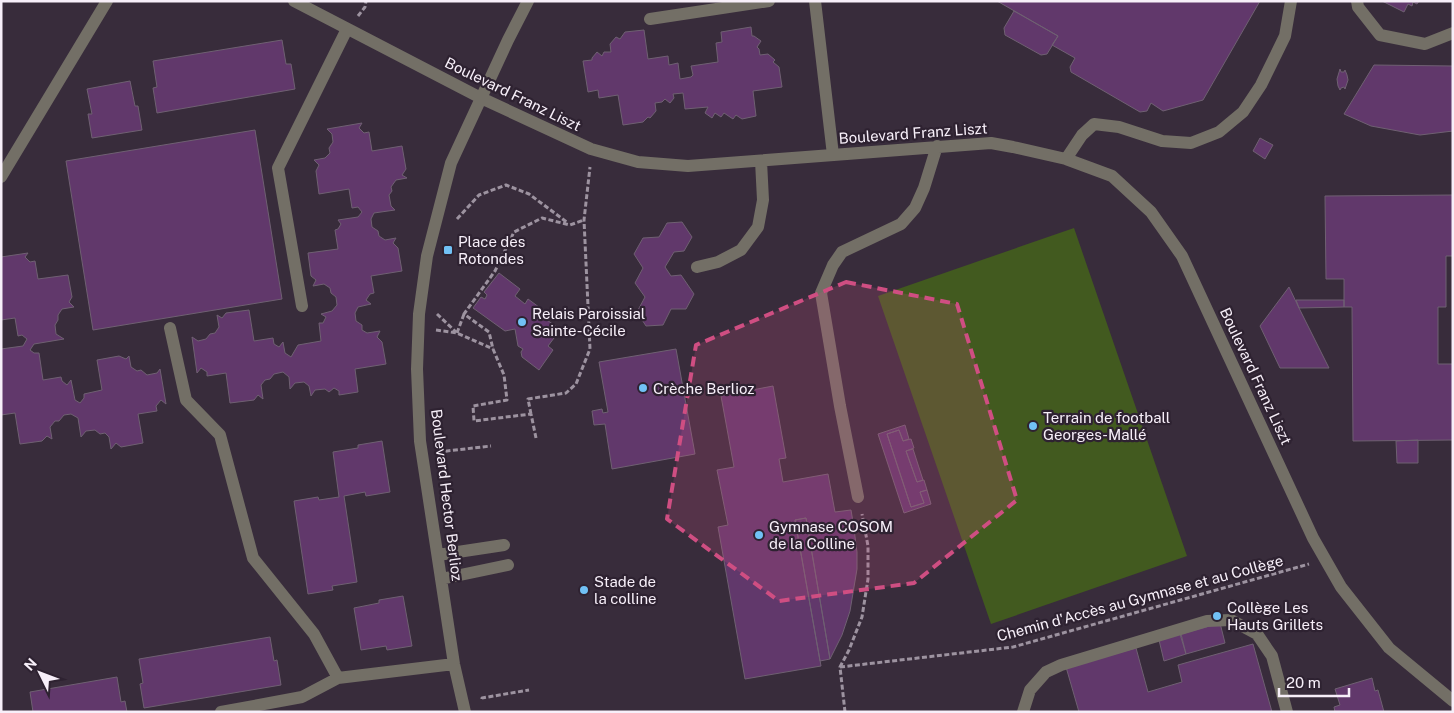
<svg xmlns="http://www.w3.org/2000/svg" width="1454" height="713" viewBox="0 0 1454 713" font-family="'Public Sans',sans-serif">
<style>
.green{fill:#425a1f}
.building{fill:#61386b;stroke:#6f6072}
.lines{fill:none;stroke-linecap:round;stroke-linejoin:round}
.path{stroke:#9d93a0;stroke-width:3;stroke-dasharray:5 2.5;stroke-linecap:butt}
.minor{stroke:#736f66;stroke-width:12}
.marked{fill:#cf4e82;fill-opacity:0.2;stroke:#cf4e82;stroke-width:4;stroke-dasharray:10 6;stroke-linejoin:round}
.poi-dot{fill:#71c1f5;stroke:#2e2231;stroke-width:2}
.labels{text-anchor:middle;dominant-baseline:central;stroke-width:4.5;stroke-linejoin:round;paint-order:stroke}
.street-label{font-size:15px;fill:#f7eff9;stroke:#2e2231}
.poi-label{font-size:15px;fill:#f7eff9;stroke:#2e2231;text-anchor:start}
</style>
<rect width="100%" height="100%" fill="#382c3b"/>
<path class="green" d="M1074,228L1187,556L991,624L878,296Z"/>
<path class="building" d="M997,1H1260L1203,100L1163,111L1151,103L1147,111L1140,112L1071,72L1070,67L1075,58L1052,45L1058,36Z
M1382,1H1419L1417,4L1413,2L1412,6L1408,4L1404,12Z
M1014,11L1058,36L1047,54L1041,55L1005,35L1004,28Z
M751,27L752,36H754L761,41L757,47L759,49L760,55L768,54L775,60L773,62L779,67L782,87L753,91L756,116L742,119L736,115L733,119L724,113L721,117L715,113L712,118L705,113L708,107L685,109L683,93L673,94L674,98L670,103L665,99L662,102L655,103L656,111L650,118L648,117L643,122L623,125L618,95L599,98L598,90L588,92L583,61L592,60V58L597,52L602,56L604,52H611L610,44L616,37L620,39L625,32L644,30L648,59L668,56L669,65L678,63L680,79L691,77L693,75L691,66L718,62L716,43L722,42L721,32Z
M282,40L286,64H291L295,89L157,113L153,88L157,87L153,61Z
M1374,65L1453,66V131L1420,135L1371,126L1344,114Z
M1340,69L1341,72H1344L1345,70L1347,75L1348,80L1345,89L1344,87L1341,88L1340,90L1338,86L1337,79Z
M130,81L135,106H138L142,130L92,138L88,114H92L87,89Z
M362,123L359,128L364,133L369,132L372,151L402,146L406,169L402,175L407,178L396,180L391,187L392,191L389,195L391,206L395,210L374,213L371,219L372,227L378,231L379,236L385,240L396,238L393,243L398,248L402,271L371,276L374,293L370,294L366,300L371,304L358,307L355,313L356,321L362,325V330L367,333L380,331L377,337L382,342L386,364L355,369L358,392L339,395V391L334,388L329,392L325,389L315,390L311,396L309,386L304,382L295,383L290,389L289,377L283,372L274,374L270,379L265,380L261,385L263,399L258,395L254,400L230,403L226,373L207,376V372L201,368L197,373L192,337L198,341L206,339L210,334L215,333L219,327L217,315L222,318L226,313L249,310L254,341L273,338L274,344L279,347L283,342L285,353L291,357L298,345L321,341L319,323H323L326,317L321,314L332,311L337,305L336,297L331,293L330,288L324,284L313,286L316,280L311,276L308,253L338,249L335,230L338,229L341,224L338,220L358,217L362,212L358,207L352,208L349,189L319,194L316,171L319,165L314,160L325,158L330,153L329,148L333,142L332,134L327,129Z
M255,130L282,299L93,330L66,161Z
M1260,138L1273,145L1265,159L1253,151Z
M1453,195V256H1446V307H1438V364H1453V440L1353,441L1352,307H1344V279H1326L1325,196Z
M682,222L692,237L684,251L674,252L665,267L671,276L681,275L694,294L686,309H671L663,325L646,326L637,312L645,297L635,283L643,268L634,254L643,238L659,237L667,223Z
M28,253L25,257L30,262L35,261L38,279L68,275L72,297L69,302L74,307L62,309L58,315V320L55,325L56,334L64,339L34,344L30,350L34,353H39L43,380L61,377L62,381L67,385L71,380L75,400L80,403L84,398V394L102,390L97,360L119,356L126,359L129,356L131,367L137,371L141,370L147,375L157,373L160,369L166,404L161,400L156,406L157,411L138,414L143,443L121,447L116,443L111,449L109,437L105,433L100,434L95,430L86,431L81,437L78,418L71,414L64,415L59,421H55L50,427L52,439L47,436L42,441L20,444L15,413L1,415V349L23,346L27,339L22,335L18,336L15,318L1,320V257Z
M499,273L520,289L515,296L525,304L528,299L547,313L544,318L557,327V334L548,346L553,350L539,370L522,357L521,352L523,349L518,346L515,329L505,331L473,308L481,297L485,299L487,295L484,292Z
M1289,287L1299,308L1329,368H1280L1260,326Z
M1296,300H1344V307L1299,308Z
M676,349L695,454L612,469L605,424L594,425L592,411L602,409L603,413L608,412L599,362Z
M773,386L786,458L779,459L783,482L828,474L835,512L851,510L853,522L848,523L849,530L854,529L857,552V569L850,611L842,635L830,659L806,518L795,520L821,666L745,679L718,527L728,525L717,470L734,467L721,396Z
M905,425L909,439L903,441L899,430L887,434L911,507L924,503L920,492L927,490L931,504L904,513L878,434Z
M899,430L903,441L911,439L914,448L906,451L917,482L924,480L927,490L920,492L924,503L911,507L887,434Z
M1418,440V463H1397L1396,441Z
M382,441L390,492L366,496L365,492L344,496L357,582L332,586L333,590L308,594L294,501L318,497L319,500L339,497L333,452L358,448V445Z
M913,449L923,480L917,482L906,451Z
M806,518L830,659L820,661L795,520Z
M403,596L412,646L387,650L386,646L361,650L354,608L379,603V600Z
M1220,623L1225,643L1186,654L1181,634Z
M1180,634L1186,654L1164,661L1159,640Z
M270,637L274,661L277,660L281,685L144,708L140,684L143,683L139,659Z
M1253,644L1272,712H1079L1066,667L1136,648L1148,692L1182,682L1178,665Z
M117,677L121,702L125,701L127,712H33L30,692Z
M1372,678L1375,691L1378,690L1384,712H1335L1334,707L1340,705L1335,689Z"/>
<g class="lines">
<path class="path" d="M358,16L365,7L366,1
M457,219L479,195L506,185L529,194L568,223
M437,314L456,332
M436,330L457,333L493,349
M457,333L464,314
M531,414L528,399L566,393L576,384L590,349L584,220L590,167
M536,438L531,414L474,421L473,406L507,400L504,375L493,349L489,332L464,314L495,271L514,232L542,218L570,225L584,220
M438,452L491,446
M840,667L1013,647L1309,564
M482,699V698L529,690
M845,712L840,667L849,650L862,617L868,579V546L862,514"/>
<path class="minor" d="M294,1L481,98L591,149L638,162L688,166L991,143L1013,147L1066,159L1112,176L1151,212L1182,256L1313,538L1341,587L1389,648L1453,701
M815,1L833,155
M1357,1L1358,7L1380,35L1425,44L1453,33
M650,19L769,1
M1066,159L1082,135L1094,124L1119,127L1162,141L1191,143L1219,132L1243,112L1261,85L1285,36L1291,1
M1,177L107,1
M697,267L718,262L741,250L758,227L763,200L761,161
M302,306L278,168L347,29
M170,328L186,400L220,435L253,558L314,634L338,678
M858,497L840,406L821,293L833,265L842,252L901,224L915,208L924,188L937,146
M438,555L504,545
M441,579L508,565
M221,712L302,697L338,678L454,664
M465,712L454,664L420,441L417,369L419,314L427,256L451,163L508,40L528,1
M1023,712L1030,690L1046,672L1061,665L1207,621L1231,620L1257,634L1272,656L1287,712"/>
</g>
<path class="marked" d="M846,282L957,304L1017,500L914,583L779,601L667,519L696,345Z"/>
<g class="poi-dot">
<rect x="443" y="245" width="10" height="10" rx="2.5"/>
<circle cx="522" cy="322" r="5"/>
<circle cx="643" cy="388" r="5"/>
<circle cx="1033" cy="426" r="5"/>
<circle cx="759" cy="535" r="5"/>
<circle cx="584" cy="590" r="5"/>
<circle cx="1217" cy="616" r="5"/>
</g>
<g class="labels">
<g class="street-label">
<text transform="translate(513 94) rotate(26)">Boulevard Franz Liszt</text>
<text transform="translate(913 133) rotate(-4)">Boulevard Franz Liszt</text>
<text transform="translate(1256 376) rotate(65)">Boulevard Franz Liszt</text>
<text transform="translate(447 495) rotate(83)">Boulevard Hector Berlioz</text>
<text transform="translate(1140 598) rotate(-15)">Chemin d'Accès au Gymnase et au Collège</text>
</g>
<g class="poi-label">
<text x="458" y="241">Place des<tspan x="458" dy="17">Rotondes</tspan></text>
<text x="532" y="313">Relais Paroissial<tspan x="532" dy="17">Sainte-Cécile</tspan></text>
<text x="653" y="388">Crèche Berlioz</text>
<text x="1043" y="417">Terrain de football<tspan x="1043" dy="17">Georges-Mallé</tspan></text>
<text x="769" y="526">Gymnase COSOM<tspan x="769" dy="17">de la Colline</tspan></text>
<text x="594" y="581">Stade de<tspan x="594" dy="17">la colline</tspan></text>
<text x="1227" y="607">Collège Les<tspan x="1227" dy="17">Hauts Grillets</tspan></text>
</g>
</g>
<rect width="1454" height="713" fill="none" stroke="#f7eff9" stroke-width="5"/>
<g transform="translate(40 673) rotate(312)" stroke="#2e2231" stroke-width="4" paint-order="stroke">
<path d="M0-4L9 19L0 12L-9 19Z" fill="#f7eff9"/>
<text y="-8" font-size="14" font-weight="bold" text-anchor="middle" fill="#f7eff9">N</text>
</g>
<path d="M1279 688v8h70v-8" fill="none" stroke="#f7eff9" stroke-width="2.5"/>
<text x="1286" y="688" font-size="15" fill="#f7eff9" stroke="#2e2231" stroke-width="4" paint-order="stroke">20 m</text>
</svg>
